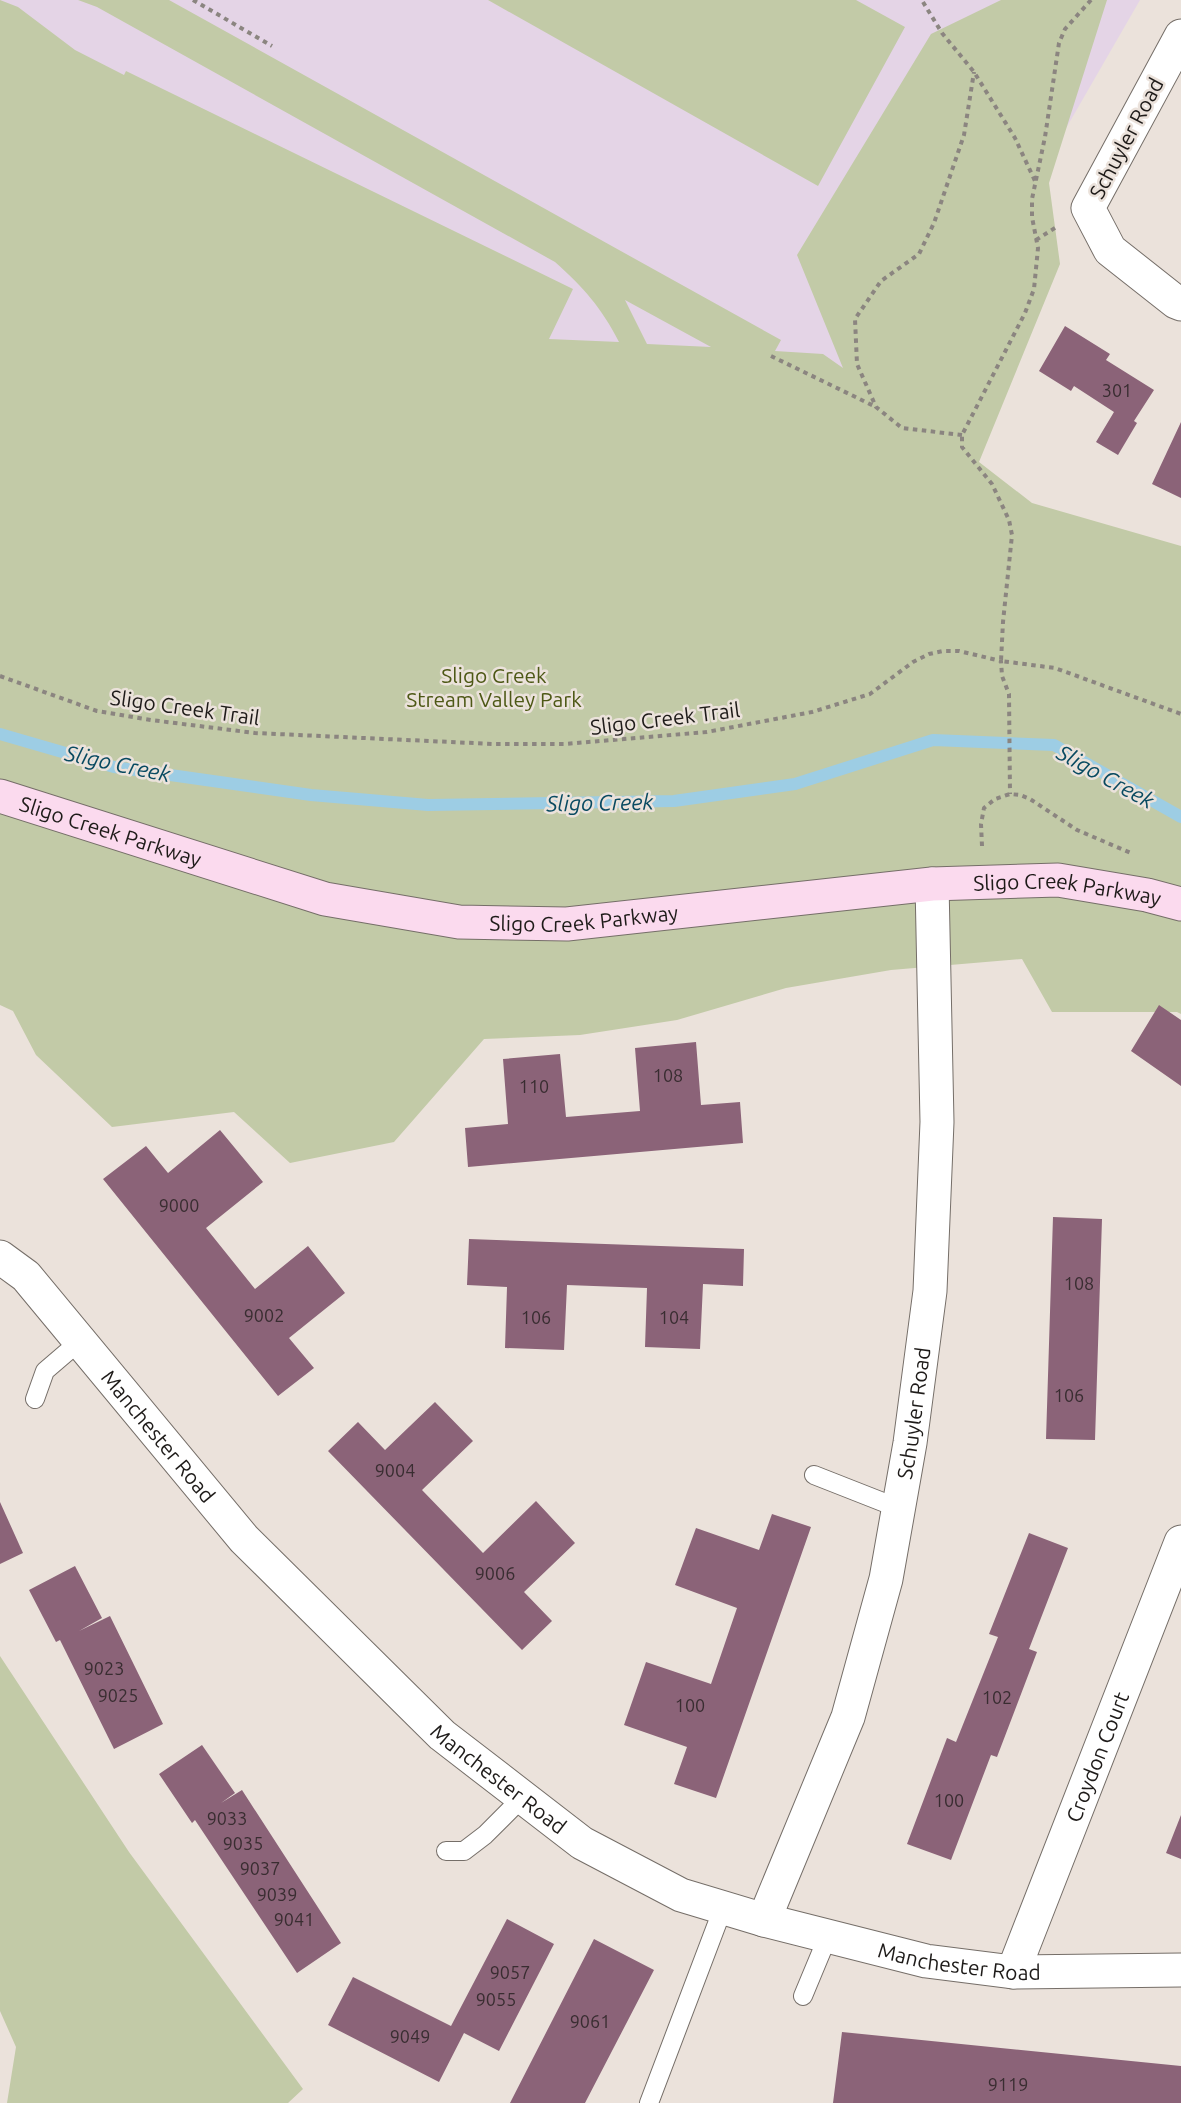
<svg xmlns="http://www.w3.org/2000/svg" width="1181" height="2103" viewBox="0 0 1181 2103" font-family="Ubuntu,sans-serif">
<style>
.education{fill:#e4d4e6}
.green{fill:#c2caa7;fill-rule:evenodd}
.lines{fill:none;stroke-linecap:round;stroke-linejoin:round}
.stream{stroke:#9dcde4;stroke-width:12}
.building{fill:#8b6378}
.lane-casing{stroke:#756e68;stroke-width:20}
.street-casing{stroke:#756e68;stroke-width:35}
.secondary-casing{stroke:#756e68;stroke-width:35}
.path{stroke:#8b8580;stroke-width:4;stroke-dasharray:4.5 4.5;stroke-linecap:butt}
.lane{stroke:#fff;stroke-width:18}
.street{stroke:#fff;stroke-width:33}
.secondary{stroke:#fbdaee;stroke-width:33}
.labels{text-anchor:middle;dominant-baseline:central;stroke-width:5;stroke-linejoin:round;paint-order:stroke}
.number-label{font-size:18px;fill:#392d31}
.street-label{font-size:21px;fill:#1e1b19;stroke:#ebe2db}
.park-label{font-size:21px;fill:#4d5815;stroke:#ebe2db}
.water-label{font-size:22px;font-style:italic;fill:#094a61;stroke:#ebe2db}
</style>
<rect width="100%" height="100%" fill="#ebe2db"/>
<path class="education" d="M0,0H1140L1046,163L901,408L370,329L0,12Z"/>
<path class="green" d="M0,0L18,7L75,50L124,75L126,71L573,289L549,339L619,342C601,307 584,288 555,262L97,7L78,0H169L781,340L775,351L823,354L843,368L797,255L931,34L1001,0H1107L1049,183L1060,264L979,462L1032,503L1181,546V1014L1177,1012H1052L1022,959L891,970L786,988L677,1020L580,1035L484,1039L394,1142L290,1163L234,1112L112,1127L36,1055L13,1011L0,1005ZM625,300L711,347L647,344Z
M488,0H856L905,27L818,186Z
M0,1656L129,1852L303,2089L288,2103H7L16,2047L0,2011Z"/>
<g class="lines">
<path class="stream" d="M0,734L114,767L311,795L428,805L674,801L795,784L933,740L1054,745L1181,817"/>
</g>
<path class="building" d="M1065,326L1110,354L1106,360L1154,390L1134,421L1137,423L1118,455L1096,442L1114,412L1074,386L1071,391L1039,371Z
M1181,422V498L1152,484Z
M1159,1005L1181,1020V1086L1131,1051Z
M696,1042L701,1105L740,1102L743,1143L468,1167L465,1128L508,1124L503,1059L560,1054L566,1117L640,1111L635,1048Z
M220,1130L263,1182L206,1228L255,1289L308,1246L345,1293L289,1338L314,1368L278,1396L103,1179L146,1146L168,1173Z
M1053,1217L1102,1219L1095,1440L1046,1439Z
M469,1239L744,1249L743,1286L703,1284L700,1349L645,1347L647,1288L567,1285L564,1350L505,1348L507,1287L467,1285Z
M435,1402L473,1441L422,1490L483,1553L536,1501L575,1543L524,1592L552,1621L522,1650L328,1451L358,1422L385,1450Z
M0,1502L23,1553L0,1564Z
M772,1514L811,1527L716,1798L674,1784L687,1747L624,1725L646,1662L711,1684L737,1608L675,1585L696,1528L759,1550Z
M1029,1533L1068,1548L1029,1649L1037,1652L997,1757L991,1755L951,1860L907,1844L947,1738L956,1742L998,1637L989,1634Z
M75,1566L102,1618L79,1631L110,1616L163,1724L114,1749L60,1640L56,1642L29,1590Z
M202,1745L235,1793L221,1803L242,1790L341,1943L297,1973L195,1820L192,1823L159,1774Z
M1181,1815V1859L1166,1853Z
M507,1919L554,1944L499,2051L464,2033L439,2082L328,2025L353,1977L451,2026Z
M594,1939L654,1970L585,2103H510Z
M842,2032L1181,2066V2103H833Z"/>
<g class="lines">
<g class="lane-casing">
<path id="lane" d="M35,1399L45,1371L80,1341
M814,1475L898,1508
M446,1851H464L485,1835L522,1798
M803,1996L828,1936
M649,2103L723,1908"/>
</g>
<g class="street-casing">
<g id="street">
<path d="M1181,36L1088,208L1110,250L1176,302L1181,304"/>
<path id="s1" d="M0,1257L26,1276L244,1539L442,1735L582,1843L681,1895L764,1920L926,1961L1013,1972L1181,1970"/>
<path id="s2" d="M764,1920L848,1717L886,1579L910,1443L930,1291L937,1122L932,884"/>
<path id="s3" d="M1013,1972L1181,1542"/>
</g>
</g>
<g class="secondary-casing">
<g id="secondary">
<path id="s4" d="M0,796L325,899L459,922L567,924L932,884L1058,880L1147,895L1181,904"/>
</g>
</g>
<path class="path" d="M193,0L272,46
M1091,0L1065,29L1059,43L1045,137L1032,199V217L1038,248L1034,289L1025,313L962,435V447L992,484L1009,520L1012,535L1003,622L1001,661L1055,668L1181,714
M923,2L942,33L974,72L1015,138L1035,181
M1036,240L1058,226
M771,356L876,407
M962,435L902,428L876,407L857,364L855,319L881,281L919,254L934,223L964,135L974,72
M0,676L97,711L151,720L255,733L494,744H564L707,732L812,712L870,694L913,662L929,654L943,651H959L1001,661L1002,676L1009,694L1010,794
M982,846L981,824L984,808L995,799L1010,794L1020,795L1030,799L1077,830L1131,853"/>
<use href="#lane" class="lane"/>
<use href="#street" class="street"/>
<use href="#secondary" class="secondary"/>
</g>
<g class="labels">
<g class="number-label">
<text x="1117" y="390">301</text>
<text x="668" y="1075">108</text>
<text x="534" y="1086">110</text>
<text x="179" y="1205">9000</text>
<text x="1079" y="1283">108</text>
<text x="264" y="1315">9002</text>
<text x="536" y="1317">106</text>
<text x="674" y="1317">104</text>
<text x="1069" y="1395">106</text>
<text x="395" y="1470">9004</text>
<text x="495" y="1573">9006</text>
<text x="104" y="1668">9023</text>
<text x="118" y="1695">9025</text>
<text x="997" y="1697">102</text>
<text x="690" y="1705">100</text>
<text x="949" y="1800">100</text>
<text x="227" y="1818">9033</text>
<text x="243" y="1843">9035</text>
<text x="260" y="1868">9037</text>
<text x="277" y="1894">9039</text>
<text x="294" y="1919">9041</text>
<text x="510" y="1972">9057</text>
<text x="496" y="1999">9055</text>
<text x="590" y="2021">9061</text>
<text x="410" y="2036">9049</text>
<text x="1008" y="2084">9119</text>
</g>
<g class="street-label">
<text transform="translate(1126 138) rotate(-62)">Schuyler Road</text>
<text transform="translate(185 707) rotate(8)">Sligo Creek Trail</text>
<text transform="translate(665 718) rotate(-7)">Sligo Creek Trail</text>
<text stroke="none"><textPath href="#s4" startOffset="116">Sligo Creek Parkway</textPath></text>
<text stroke="none"><textPath href="#s4" startOffset="1088">Sligo Creek Parkway</textPath></text>
<text stroke="none"><textPath href="#s4" startOffset="602">Sligo Creek Parkway</textPath></text>
<text stroke="none"><textPath href="#s2" startOffset="531">Schuyler Road</textPath></text>
<text stroke="none"><textPath href="#s1" startOffset="240">Manchester Road</textPath></text>
<text stroke="none"><textPath href="#s3" startOffset="231">Croydon Court</textPath></text>
<text stroke="none"><textPath href="#s1" startOffset="724">Manchester Road</textPath></text>
<text stroke="none"><textPath href="#s1" startOffset="1228">Manchester Road</textPath></text>
</g>
<g class="park-label">
<text x="494" y="675">Sligo Creek<tspan x="494" dy="24">Stream Valley Park</tspan></text>
</g>
<g class="water-label">
<text transform="translate(118 763) rotate(12)">Sligo Creek</text>
<text transform="translate(1106 776) rotate(29)">Sligo Creek</text>
<text transform="translate(600 802) rotate(-1)">Sligo Creek</text>
</g>
</g>
</svg>
